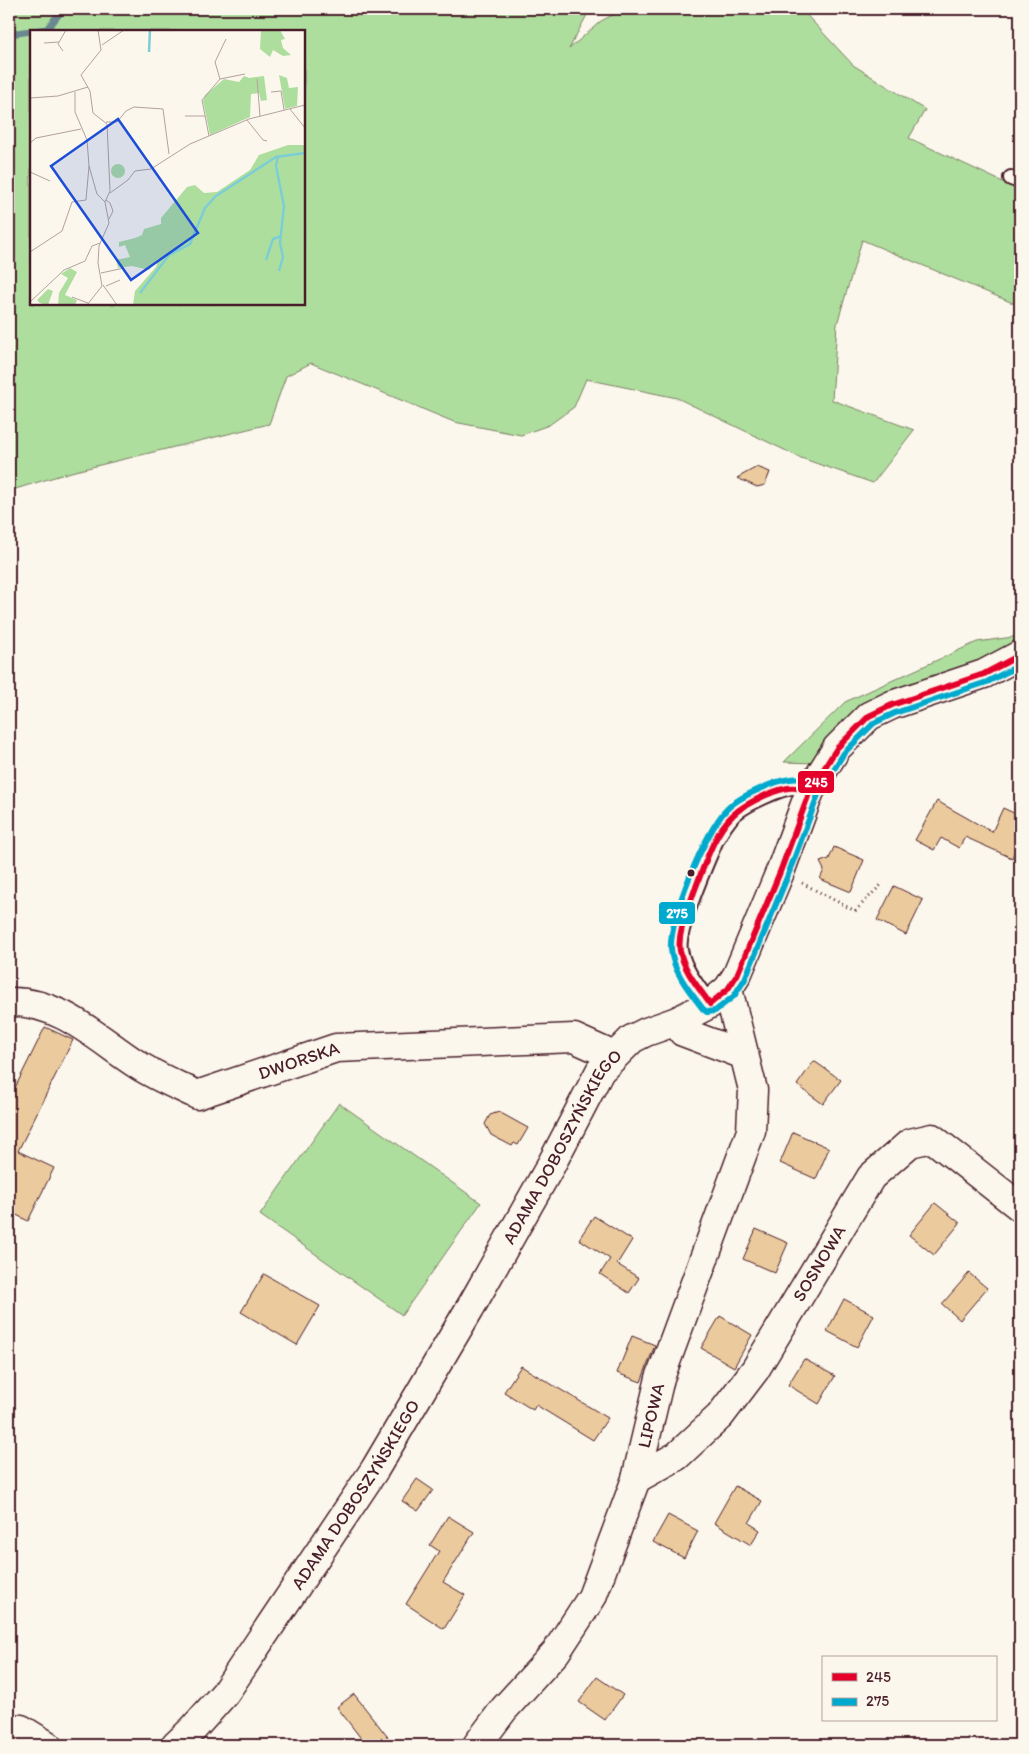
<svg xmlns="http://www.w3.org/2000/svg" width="1029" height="1754" viewBox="0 0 1029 1754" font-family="Itim,sans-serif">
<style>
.green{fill:#aede9e;stroke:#7c7e64;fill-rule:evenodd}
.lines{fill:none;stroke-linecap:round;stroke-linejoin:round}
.stream{stroke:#698890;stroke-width:7}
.building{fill:#ebca9d;stroke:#4a1f2b}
.service-casing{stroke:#4a1f2b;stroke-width:18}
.minor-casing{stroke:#4a1f2b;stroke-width:31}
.tertiary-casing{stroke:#4a1f2b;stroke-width:31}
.path{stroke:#4a1f2b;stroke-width:3;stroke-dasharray:1 4;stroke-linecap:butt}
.service{stroke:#fbf7ec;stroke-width:14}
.minor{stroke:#fbf7ec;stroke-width:28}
.tertiary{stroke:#fbf7ec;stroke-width:28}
.bus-1-casing{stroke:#fbf7ec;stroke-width:10}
.bus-2-casing{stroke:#fbf7ec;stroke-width:10}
.bus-1{stroke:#e4002b;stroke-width:6}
.bus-2{stroke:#00a9ce;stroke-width:6}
.bus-dot{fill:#4a1f2b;stroke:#fbf7ec;stroke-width:2}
.labels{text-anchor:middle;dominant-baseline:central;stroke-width:4.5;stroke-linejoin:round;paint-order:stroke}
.street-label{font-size:18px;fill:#4a1f2b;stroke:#fbf7ec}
.inset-river{fill:none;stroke:#7dced4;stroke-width:2.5}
.inset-road{fill:none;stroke:#b4a19f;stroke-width:1}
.view{fill:#1d4ed8;fill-opacity:0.15;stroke:#1d4ed8;stroke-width:2.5}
.inset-edge{fill:none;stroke:#4a1f2b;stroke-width:2.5}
.line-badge{stroke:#fbf7ec;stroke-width:2}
.badge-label{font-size:14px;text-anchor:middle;font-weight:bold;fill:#fff}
</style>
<rect width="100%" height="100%" fill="#fbf7ec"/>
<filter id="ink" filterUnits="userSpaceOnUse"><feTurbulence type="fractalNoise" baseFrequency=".02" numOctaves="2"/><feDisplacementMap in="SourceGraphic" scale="10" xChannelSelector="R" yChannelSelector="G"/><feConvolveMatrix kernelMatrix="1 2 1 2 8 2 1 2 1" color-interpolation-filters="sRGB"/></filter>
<g filter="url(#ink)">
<path class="green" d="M9,9H590L569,49L601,21L624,9H801L853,65L925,110L909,138L1020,190V306L862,240L837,324L832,400L914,430L873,483L801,458L677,398L586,379L574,407L549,425L521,435L454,422L311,363L286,376L269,424L71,472L9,491ZM31,31H304V304H31Z
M1020,636V639L1012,649L813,763L784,762L845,702L977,642Z
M339,1103L481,1203L402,1315L260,1215Z"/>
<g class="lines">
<path class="stream" d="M32,31L47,29L63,9
M9,34L31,31"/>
</g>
<path class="building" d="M757,467L770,472L765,485L757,487L737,478Z
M937,801L992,832L1003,808L1020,816V838L1012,858L965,837L959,848L941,838L934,850L915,840Z
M834,847L864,860L851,892L820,879L824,870L820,862L829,859Z
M894,886L923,900L906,935L877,920Z
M45,1027L73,1040L18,1151L54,1168L28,1221L9,1211V1100Z
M814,1061L841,1080L823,1104L797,1085Z
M499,1112L528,1128L518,1145L514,1143L512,1146L491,1135L485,1124L490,1115Z
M793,1132L829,1148L816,1179L780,1163Z
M935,1203L960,1223L934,1255L909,1235Z
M594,1216L632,1240L617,1264L639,1278L629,1293L600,1274L610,1259L579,1239Z
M756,1229L788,1243L775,1273L743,1259Z
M969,1273L987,1288L960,1320L942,1304Z
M264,1274L320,1306L297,1345L241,1312Z
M844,1299L874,1315L857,1347L827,1331Z
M720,1316L752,1335L734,1367L701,1348Z
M632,1336L655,1345L641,1382L617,1373Z
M804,1359L835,1376L819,1404L788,1385Z
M521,1366L608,1418L593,1440L536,1405L533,1410L504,1392Z
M417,1479L433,1490L418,1511L402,1501Z
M735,1486L762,1501L749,1523L760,1530L751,1545L714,1523Z
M668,1515L698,1531L684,1558L653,1542Z
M448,1516L474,1532L443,1582L465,1595L444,1629L406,1604L439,1551L430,1545Z
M597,1677L623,1695L605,1720L579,1702Z
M354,1694L394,1745H366L337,1707Z"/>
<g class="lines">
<g class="service-casing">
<path id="service" d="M1011,178L1020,181
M710,1004C698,987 684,971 680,950C676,931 707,861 716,840C721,831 726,822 734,814C745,804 784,785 799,787C802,788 806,790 810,791"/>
</g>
<g class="minor-casing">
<g id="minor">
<path id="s1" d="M9,1002C58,1000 97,1038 135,1063C154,1076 177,1085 197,1095L336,1048L574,1038L614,1056"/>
<path d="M677,1021L683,1032L744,1055"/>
<path id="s2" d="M636,1479L677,1456L720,1416L755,1370L871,1177L910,1143L932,1138L1020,1207"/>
<path d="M9,1728L21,1729L47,1745"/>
<path id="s3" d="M477,1745L504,1709L556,1652L592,1597L636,1479L660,1378L751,1131L753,1090L728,989"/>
</g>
</g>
<g class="tertiary-casing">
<g id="tertiary">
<path id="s4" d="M176,1745L193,1729L225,1693L375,1469L473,1303L551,1165L600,1071L632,1039L646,1032L677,1021L710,1004L728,989L737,975L780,872L810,791L837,748L869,716L892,705L984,674L1020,655"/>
</g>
</g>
<path class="path" d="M802,883L855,911L883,883"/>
<use href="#service" class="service"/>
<use href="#minor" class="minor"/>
<use href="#tertiary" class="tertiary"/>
<g class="bus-1-casing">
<path id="bus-1" d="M710,1004L728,989L737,975L780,872L810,791L837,748L869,716L892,705L984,674L1020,655
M710,1004C699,988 684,971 680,951C677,933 688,910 694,892C704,867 713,834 733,815C742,806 755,800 766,795C784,788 791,785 810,791"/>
</g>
<g class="bus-2-casing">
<path id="bus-2" d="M806,780C794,776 781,780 769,785C755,791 738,798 727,809C705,831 669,919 671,949C673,972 690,992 703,1009L707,1012L715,1011L734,996L745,979L788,875L818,795L844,753L874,723L895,713L987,682L1020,665"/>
</g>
<use href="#bus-1" class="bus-1"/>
<use href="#bus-2" class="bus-2"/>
</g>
</g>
<circle class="bus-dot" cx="691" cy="873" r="4.5"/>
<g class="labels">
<g class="street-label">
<text stroke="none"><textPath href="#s1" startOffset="320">DWORSKA</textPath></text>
<text stroke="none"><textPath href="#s4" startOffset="714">ADAMA DOBOSZYŃSKIEGO</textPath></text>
<text stroke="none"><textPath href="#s2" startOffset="288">SOSNOWA</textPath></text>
<text stroke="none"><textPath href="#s3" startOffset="379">LIPOWA</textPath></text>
<text stroke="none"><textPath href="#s4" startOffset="309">ADAMA DOBOSZYŃSKIEGO</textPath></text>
</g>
</g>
<g transform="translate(30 30)">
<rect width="275" height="275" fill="#fbf7ec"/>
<path d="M231,0H250L255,9L251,10L253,18L261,25L253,26L243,20L240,27L230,19ZM249,45L257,48L259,58L268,57L267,76L255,79ZM214,46L219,48L234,46L237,70L231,71L229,63L221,64L220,87L180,105L173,71L175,65L194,49L209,52ZM258,115H275V275H103L105,261L126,237L129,228L119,240L102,236L88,238L86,230L100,227L95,215L89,217V212L105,208L112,205L114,199L131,194V188L157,157L165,155L174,163L187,162L220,140L229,125ZM81 141a7 7 0 1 1 14 0a7 7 0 1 1-14 0ZM40,238L47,242L35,265L47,270L45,275H28L29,263L38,248L31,244ZM18,259L23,261L18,275L10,273L7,270Z" fill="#aede9e"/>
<path class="inset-river" d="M119,22L120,0M248,126L246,136L254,176L250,213L253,227L249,241M236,230L243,209L251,206M110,263L139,225L160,214L175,178L186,166L246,127L275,123"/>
<path class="inset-road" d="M14,13L29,12M72,15L94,0M33,21L28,14L36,0M190,49L185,32L196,9M190,49L215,44M227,49L230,86M45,62V82L57,110L59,136L67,164L75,172M241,62L251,61L254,80M0,68L28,66L58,57M260,79L275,98M155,86H175M217,90L233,110L237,111M76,92H87L96,81L104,77L133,79L139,124M179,106L172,70L190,49M0,113L6,108L51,99M0,142L20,151M80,163L98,150L105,141L121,139L160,114L219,89L275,75M76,170L80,173L83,181L79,189M0,222L32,201L42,172L56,170L59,136M71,243L94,238M73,255L87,275M76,256L90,250M42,267L58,273M0,272L34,240L55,231L62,216L70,213M57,275L72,256L68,233L69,216L79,193L75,172L80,161L77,94L63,83L60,61L51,45L71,20L68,0"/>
<path class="view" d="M88,89L168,203L101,250L21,136Z"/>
<rect width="275" height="275" class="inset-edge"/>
</g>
<g class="line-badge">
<rect x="797" y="770" width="38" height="24" rx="5" fill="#e4002b"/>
<rect x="658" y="901" width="38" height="24" rx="5" fill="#00a9ce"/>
</g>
<g class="badge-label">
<text x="816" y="787">245</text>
<text x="677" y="918">275</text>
</g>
<rect width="1029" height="1754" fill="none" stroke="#fbf7ec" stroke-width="30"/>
<rect x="15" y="15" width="999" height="1724" fill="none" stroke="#4a1f2b" stroke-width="2" filter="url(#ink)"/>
<rect x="822" y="1656" width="175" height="65" fill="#fbf7ec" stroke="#b4a19f"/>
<rect x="832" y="1673" width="25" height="8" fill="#e4002b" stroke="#b4a19f"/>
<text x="866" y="1682" font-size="15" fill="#4a1f2b">245</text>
<rect x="832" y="1698" width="25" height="8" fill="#00a9ce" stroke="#b4a19f"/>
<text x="866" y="1706" font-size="15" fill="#4a1f2b">275</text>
</svg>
